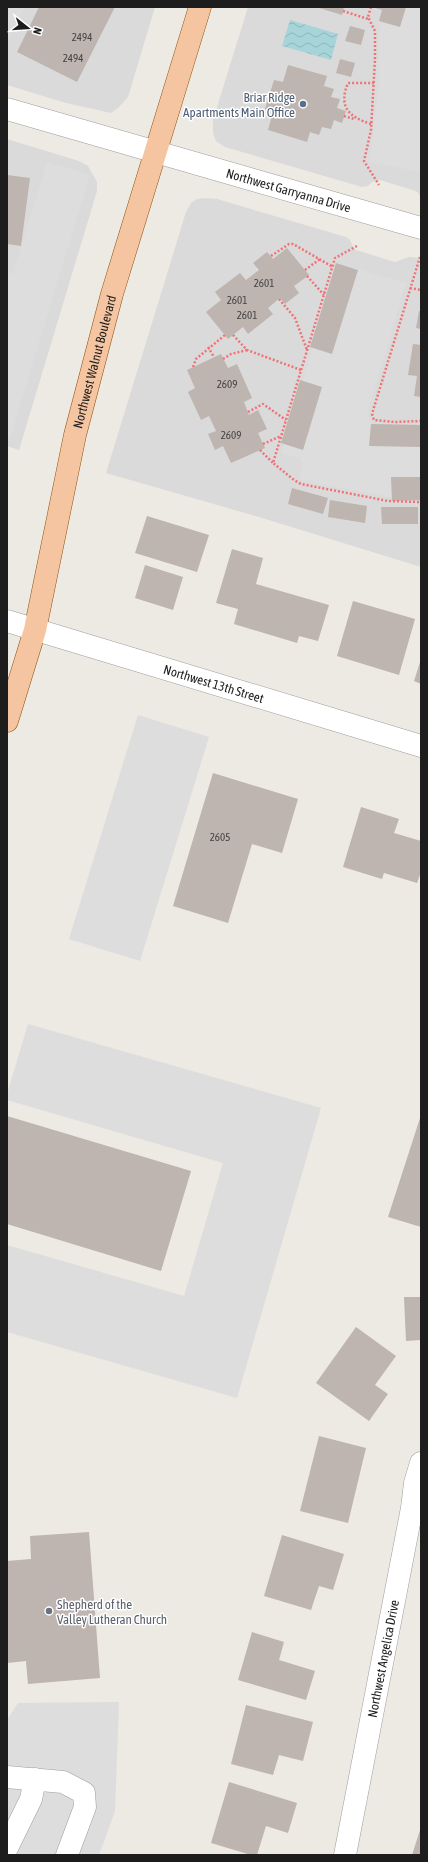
<svg xmlns="http://www.w3.org/2000/svg" width="428" height="1862" viewBox="0 0 428 1862" font-family="'Asap Condensed',sans-serif">
<style>
.residential{fill:#dbdada}
.parking{fill:#ddd}
.water{fill:url(#water-waves)}
.building{fill:#beb4b0}
.lines{fill:none;stroke-linecap:round;stroke-linejoin:round}
.minor-casing{stroke:#9e9e9e;stroke-width:23}
.major-casing{stroke:#8c500a;stroke-width:23}
.path{stroke:#f07276;stroke-width:2.5;stroke-dasharray:2 2;stroke-linecap:butt}
.minor{stroke:#fff;stroke-width:22}
.major{stroke:#f5c5a1;stroke-width:22}
.service-dot{fill:#5c6f8a;stroke:#fff;stroke-width:1.5}
.worship-dot{fill:#6b7280;stroke:#fff;stroke-width:1.5}
.labels{text-anchor:middle;dominant-baseline:central;stroke-width:3;stroke-linejoin:round;paint-order:stroke}
.number-label{font-size:11px;fill:#454342}
.service-label{font-size:13px;fill:#4e5e75;stroke:#fff;text-anchor:end}
.street-label{font-size:13px;fill:#1d1d1d;stroke:#fff}
.worship-label{font-size:13px;fill:#5b616d;stroke:#fff;text-anchor:start}
</style>
<defs>
<pattern id="water-waves" width="16" height="10" patternUnits="userSpaceOnUse"><rect width="16" height="10" fill="#a6d4d8"/><path d="M0 5q4-4 8 0t8 0" fill="none" stroke="#8eb6b9"/></pattern>
</defs>
<rect width="100%" height="100%" fill="#ede9e3"/>
<path class="residential" d="M7,7H155L128,97L118,108L111,113L66,103L7,85Z
M248,7H421V201L419,194L416,191L380,180L372,182L368,186L362,187L225,147L216,141L213,133V120Z
M7,139L79,161L88,166L97,182V191L19,450L7,446Z
M204,198L217,199L346,237L350,240L353,247L356,250L395,262L409,257L421,258V567L259,517L106,473L186,212L191,203L197,199Z"/>
<path class="parking" d="M7,7H25L7,43Z
M384,7H421V172L369,162L379,87V33Z
M47,162L90,175L10,438L7,437V272L13,274Z
M338,263L406,283L368,411L369,421L373,425L421,426V498L389,497L300,480L302,462L299,458L281,453Z
M138,715L209,737L140,961L69,939Z
M28,1024L321,1108L237,1398L7,1332V1245L184,1296L223,1163L7,1100V1094Z
M119,1702L115,1811L99,1855H7V1720L18,1703Z"/>
<path class="water" d="M290,20L338,34L331,60L282,46Z"/>
<path class="building" d="M39,7H115L77,82L17,52Z
M316,7H344L342,15Z
M372,7H406L400,27L379,21L382,10Z
M350,26L365,30L361,45L345,41Z
M340,59L355,63L351,77L336,73Z
M288,65L327,76L324,86L334,89L331,97L340,99L337,108L346,111L342,123L334,120L331,129L322,127L319,135L310,132L307,142L268,130L273,112L265,109L274,80L283,82Z
M7,175L30,178L21,246L7,244Z
M287,248L309,275L294,286L299,293L285,304L280,298L268,308L273,314L248,334L243,327L228,339L206,312L221,300L215,292L240,273L246,280L259,270L253,263L267,252L273,259Z
M336,263L358,270L332,354L310,347Z
M419,311H421V329L416,328Z
M413,344L421,345V397L414,396L417,376L408,375Z
M221,354L228,368L237,364L252,398L244,402L249,415L258,410L267,429L258,433L265,448L231,463L223,446L215,450L208,434L216,431L209,416L201,420L188,392L195,388L187,370Z
M300,380L322,387L303,450L281,443Z
M371,424L421,425V447L369,446Z
M391,477H421V500L392,501Z
M292,488L328,498L323,514L288,504Z
M330,500L367,506L365,523L328,517Z
M381,507H418V524H382Z
M147,516L209,535L197,572L135,553Z
M232,549L263,558L256,584L329,605L318,641L299,636L297,643L234,624L238,609L216,603Z
M145,565L183,577L173,610L135,598Z
M353,601L415,619L399,675L337,656Z
M421,659V684L414,681Z
M213,773L298,799L282,853L252,844L228,923L173,906Z
M361,807L399,819L394,833L421,841V872L417,883L384,873L382,879L343,867Z
M421,1115V1227L388,1217Z
M7,1116L191,1171L161,1271L7,1224Z
M404,1297H421V1340L406,1341Z
M356,1327L396,1356L375,1385L388,1394L369,1421L316,1383Z
M319,1436L366,1448L348,1523L300,1511Z
M89,1532L100,1678L28,1684L26,1661L7,1663V1561L31,1559L30,1536Z
M282,1535L344,1554L333,1590L319,1586L311,1610L264,1596Z
M252,1632L284,1642L279,1660L315,1671L306,1700L238,1680Z
M246,1705L313,1722L303,1761L279,1755L273,1775L231,1764Z
M229,1782L297,1803L288,1833L266,1826L257,1855H251L211,1843Z
M421,1827V1855H412Z"/>
<g class="lines">
<g class="minor-casing">
<g id="minor">
<path id="s1" d="M7,109C145,150 283,188 421,228"/>
<path id="s2" d="M7,621L421,746"/>
<path d="M7,1777L63,1782L84,1793L85,1807L67,1855"/>
<path d="M7,1848L31,1799L35,1779"/>
<path id="s3" d="M345,1855L412,1508L415,1483L421,1463"/>
</g>
</g>
<g class="major-casing">
<g id="major">
<path id="s4" d="M7,721L35,630L75,435L112,294L200,7"/>
</g>
</g>
<path class="path" d="M371,7L368,17L375,31V59L371,130L364,161L379,185
M343,11L368,19
M344,116L354,119
M371,124C349,117 338,107 348,83H374
M357,246L335,258L273,463L294,480L301,484L388,501L421,502
M271,256L289,244H293L333,267
M420,257L372,414L374,420L395,422L421,421
M305,270L320,259
M307,276L324,295
M410,288L421,290
M279,299L295,318L307,350
M233,335L247,350L301,370
M208,347L214,357
M223,359L231,354L247,350
M193,367L196,359L225,335
M248,412L263,404L286,420
M263,444L281,436
M260,450L273,463"/>
<use href="#minor" class="minor"/>
<use href="#major" class="major"/>
</g>
<circle class="service-dot" cx="303" cy="104" r="4"/>
<circle class="worship-dot" cx="49" cy="1611" r="4"/>
<g class="labels">
<g class="number-label">
<text x="82" y="37">2494</text>
<text x="73" y="58">2494</text>
<text x="264" y="283">2601</text>
<text x="237" y="300">2601</text>
<text x="247" y="315">2601</text>
<text x="227" y="384">2609</text>
<text x="231" y="435">2609</text>
<text x="220" y="837">2605</text>
</g>
<g class="service-label">
<text x="295" y="97">Briar Ridge<tspan x="295" dy="15">Apartments Main Office</tspan></text>
</g>
<g class="street-label">
<text stroke="none"><textPath href="#s1" startOffset="293">Northwest Garryanna Drive</textPath></text>
<text stroke="none"><textPath href="#s4" startOffset="370">Northwest Walnut Boulevard</textPath></text>
<text stroke="none"><textPath href="#s2" startOffset="216">Northwest 13th Street</textPath></text>
<text stroke="none"><textPath href="#s3" startOffset="200">Northwest Angelica Drive</textPath></text>
</g>
<g class="worship-label">
<text x="57" y="1604">Shepherd of the<tspan x="57" dy="15">Valley Lutheran Church</tspan></text>
</g>
</g>
<rect width="428" height="1862" fill="none" stroke="#1d1d1d" stroke-width="16"/>
<g transform="translate(28 28) rotate(107)" stroke="#ffffff" stroke-width="3" paint-order="stroke">
<path d="M0-3L7 15L0 10L-7 15Z" fill="#1d1d1d"/>
<text y="-6" font-size="11" font-weight="bold" text-anchor="middle" fill="#1d1d1d">N</text>
</g>
</svg>
